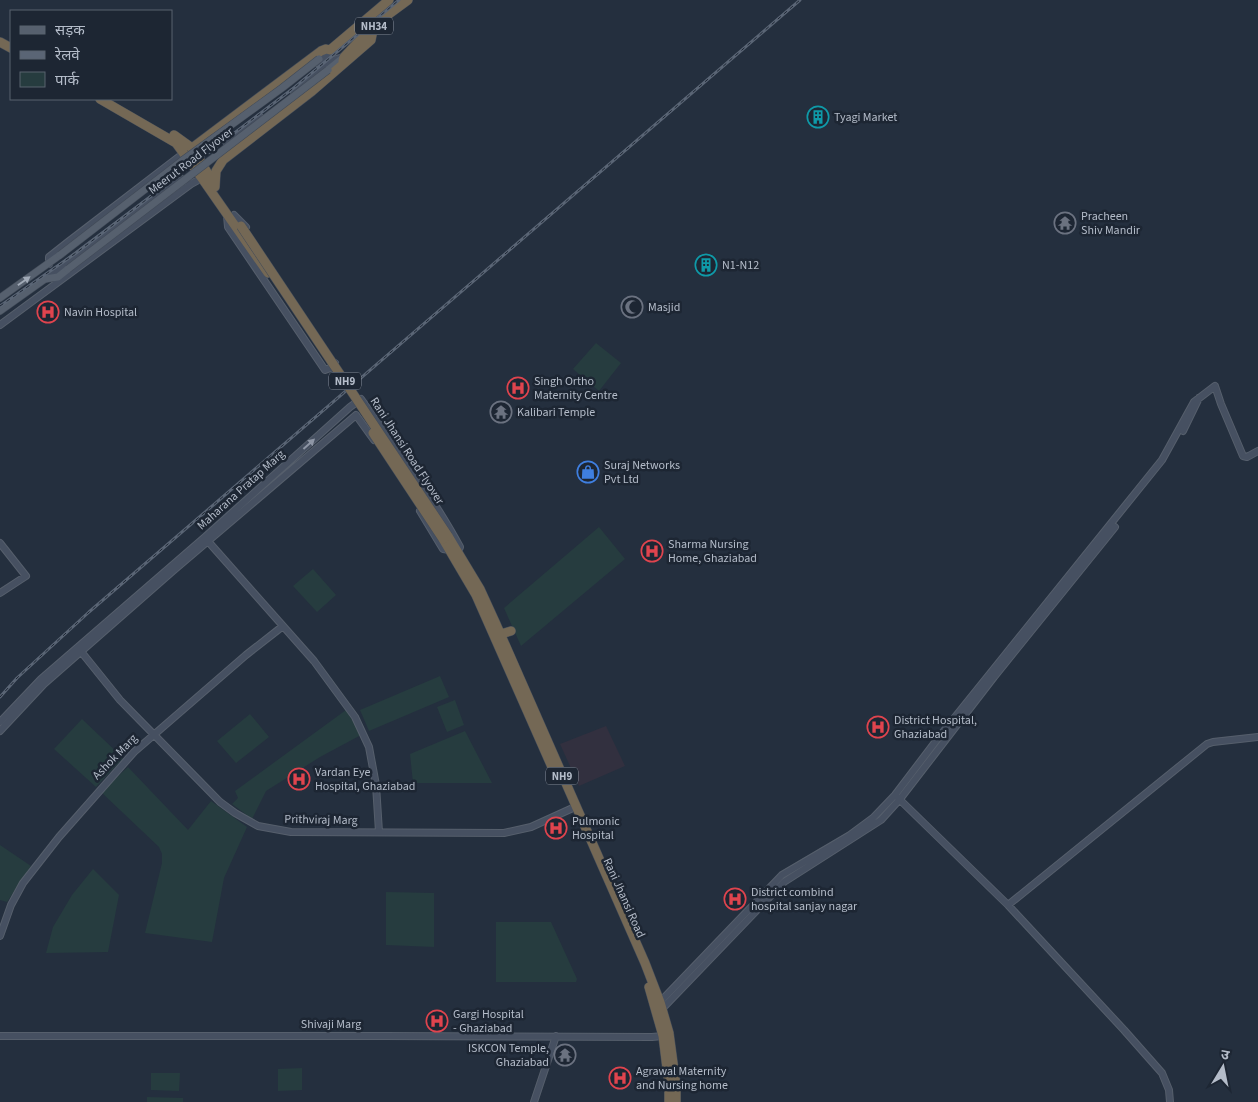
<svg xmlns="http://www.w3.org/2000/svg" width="1258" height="1102" viewBox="0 0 1258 1102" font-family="'Source Sans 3','Noto Sans Devanagari',sans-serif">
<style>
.medical{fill:#32303f}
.green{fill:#263c3f}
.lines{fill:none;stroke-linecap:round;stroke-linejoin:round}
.secondary-casing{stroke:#565f6c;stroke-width:8}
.primary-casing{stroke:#414a57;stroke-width:8}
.highway-casing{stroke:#434c59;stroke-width:10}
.secondary{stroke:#465061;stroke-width:6}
.primary{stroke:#56606e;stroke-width:7}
.highway{stroke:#746855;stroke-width:9}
.rail-casing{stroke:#5a6575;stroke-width:3}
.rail{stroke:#1d2633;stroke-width:1;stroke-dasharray:4;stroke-linecap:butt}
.primary-bridge-casing{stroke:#414a57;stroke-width:8;stroke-linecap:butt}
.highway-bridge-casing{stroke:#434c59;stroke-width:10;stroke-linecap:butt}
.primary-bridge{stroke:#56606e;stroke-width:7}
.highway-bridge{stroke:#746855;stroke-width:9}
.oneway{fill:#a1aab7}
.oneway2{fill:#8e96a5}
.labels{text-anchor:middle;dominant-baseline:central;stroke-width:5;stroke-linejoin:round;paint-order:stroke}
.shield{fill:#1d2633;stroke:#878f9c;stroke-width:1}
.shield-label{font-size:11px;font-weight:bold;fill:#b4bcc9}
.poi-label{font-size:12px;fill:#b4bcc9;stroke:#1d2633;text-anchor:start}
.street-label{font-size:12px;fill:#b4bcc9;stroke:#1d2633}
</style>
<rect width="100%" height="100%" fill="#242f3e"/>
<path class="medical" d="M606,726L625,766L579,786L560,744Z"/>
<path class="green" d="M596,343L621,363L599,391L573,369Z
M599,527L625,559L521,646L504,608Z
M313,569L336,595L317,612L293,586Z
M440,676L449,697L369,731L360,710Z
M455,700L464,725L447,732L437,707Z
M346,710L361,735L320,757L266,791L252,819L232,804L238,798L235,791Z
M250,714L269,737L236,763L217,741Z
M82,719L123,758L96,787L54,749Z
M465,731L492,783H413L410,754Z
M128,767L188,830L211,801L247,827L224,878L212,942L145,933L162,863V854L159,847L101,792Z
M0,845L31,866L7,902L0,900Z
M93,869L119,895L108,952L46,953L53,927L72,895Z
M386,892L434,893V947L386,945Z
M496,922H551L577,979L576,982H496Z
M302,1068V1090L278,1091V1069Z
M151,1073H180L179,1091L151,1090Z
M147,1097L183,1098V1102H147Z"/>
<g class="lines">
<g class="secondary-casing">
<path id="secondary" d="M317,63L329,54L330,50
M294,92L333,60L343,57
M227,143L260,117
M197,155L228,131
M234,215L246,227
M227,216L228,227L325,370L333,367L335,363
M49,264V257L68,242L184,153
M45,279L177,180L182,179L188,182
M0,325L191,184L202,178
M1183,431L1199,398
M420,511L443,549L450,550
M206,539L314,661L355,717L369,747L376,785L379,832
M0,543L26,576L0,593
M79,649L120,700L220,802L235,813L258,826L291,832L504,833L531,827L575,807
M0,722L41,679L205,537L350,407L361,399C395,447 432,495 460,547L458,552
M0,731L44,684L174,570L349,421L356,415L374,440
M897,797L1008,905L1124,1030L1162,1073L1169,1090L1170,1102
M1008,905L1207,744L1213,742L1258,737
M0,936L11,905L23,883L59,837L134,752L246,655L283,626
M660,1002L782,875L850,835L873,818L895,795L939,737L1162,460L1194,402L1215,386L1221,404L1243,456L1247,457L1258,451
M662,1009L784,882L881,820L900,799L994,677L1115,527
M0,1036H383L652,1037L663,1036
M534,1102L556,1036"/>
</g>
<g class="primary-casing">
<path id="primary" d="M328,70L344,57
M0,298L60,255
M0,311L45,279L58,277L68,269"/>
</g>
<g class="highway-casing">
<path id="highway" d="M0,42L11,48
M343,61L344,57L374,25L408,0
M100,99L176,143L201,177L268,273
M174,135L192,148L197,155L215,186
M192,148L321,51L326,49L330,50L389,0
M215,187L216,171L223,160L311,92L371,40L374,25L368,18
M448,536L480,589L496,624L645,963L660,1002L669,1033L676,1085V1102
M443,539L476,595L552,767
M501,634L511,631
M649,987L663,1036L669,1085V1102"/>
</g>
<use href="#secondary" class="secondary"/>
<use href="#primary" class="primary"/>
<use href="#highway" class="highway"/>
<g class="rail-casing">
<path id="rail" d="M0,306L76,253L295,87L399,0
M0,697L17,678L89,612L800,0"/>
</g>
<use href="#rail" class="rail"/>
<g class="primary-bridge-casing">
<path id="primary-bridge" d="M60,255L183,160L282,88L319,59
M68,269L328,70"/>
</g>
<g class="highway-bridge-casing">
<path id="highway-bridge" d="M241,226L448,536
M373,433L443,539"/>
</g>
<use href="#primary-bridge" class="primary-bridge"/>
<use href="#highway-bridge" class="highway-bridge"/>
</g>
<defs><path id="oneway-solid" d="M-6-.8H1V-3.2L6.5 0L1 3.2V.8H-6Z" transform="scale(1.25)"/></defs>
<use class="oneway" href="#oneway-solid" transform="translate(24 281) rotate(-35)"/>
<use class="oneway2" href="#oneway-solid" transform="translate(309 444) rotate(-42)"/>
<defs>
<g id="building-ring" transform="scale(1.125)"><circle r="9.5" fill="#1d2633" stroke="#0f9aa8" stroke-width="1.5"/><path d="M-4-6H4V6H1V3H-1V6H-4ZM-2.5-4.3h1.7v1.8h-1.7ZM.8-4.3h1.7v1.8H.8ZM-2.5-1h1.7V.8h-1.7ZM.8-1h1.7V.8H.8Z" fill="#0f9aa8"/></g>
<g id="temple-ring" transform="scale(1.125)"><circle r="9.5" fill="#1d2633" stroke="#6b7280" stroke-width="1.5"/><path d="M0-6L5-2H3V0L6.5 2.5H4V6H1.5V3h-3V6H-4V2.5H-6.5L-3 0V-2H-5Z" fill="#6b7280"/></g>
<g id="mosque-ring" transform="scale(1.125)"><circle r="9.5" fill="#1d2633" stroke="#6b7280" stroke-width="1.5"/><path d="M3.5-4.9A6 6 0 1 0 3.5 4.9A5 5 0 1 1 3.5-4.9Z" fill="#6b7280"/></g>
<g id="hospital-ring" transform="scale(1.125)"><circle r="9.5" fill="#1d2633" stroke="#e0444e" stroke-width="1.5"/><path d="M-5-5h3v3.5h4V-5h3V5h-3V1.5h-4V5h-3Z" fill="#e0444e"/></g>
<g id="shop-ring" transform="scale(1.125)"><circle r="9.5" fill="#1d2633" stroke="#3f7fe0" stroke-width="1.5"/><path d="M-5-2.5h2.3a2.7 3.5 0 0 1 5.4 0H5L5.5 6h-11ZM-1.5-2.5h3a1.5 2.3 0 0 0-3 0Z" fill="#3f7fe0"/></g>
</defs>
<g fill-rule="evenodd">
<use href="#building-ring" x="818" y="117"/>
<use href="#temple-ring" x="1065" y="223"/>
<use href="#building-ring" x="706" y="265"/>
<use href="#mosque-ring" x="632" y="307"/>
<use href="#hospital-ring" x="48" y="312"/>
<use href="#hospital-ring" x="518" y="388"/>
<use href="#temple-ring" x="501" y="412"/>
<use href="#shop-ring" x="588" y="472"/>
<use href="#hospital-ring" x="652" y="551"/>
<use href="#hospital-ring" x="878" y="727"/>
<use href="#hospital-ring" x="299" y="779"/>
<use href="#hospital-ring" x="556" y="828"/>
<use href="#hospital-ring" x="735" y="899"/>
<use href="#hospital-ring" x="437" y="1021"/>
<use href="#temple-ring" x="565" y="1055"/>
<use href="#hospital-ring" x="620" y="1078"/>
</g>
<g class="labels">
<g class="shield">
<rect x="355" y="17.5" width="38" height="17" rx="4"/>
<rect x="329" y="372.5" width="32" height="17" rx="4"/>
<rect x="546" y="767.5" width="32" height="17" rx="4"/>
</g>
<g class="shield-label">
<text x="374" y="26">NH34</text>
<text x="345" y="381">NH9</text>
<text x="562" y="776">NH9</text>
</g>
<g class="poi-label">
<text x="834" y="117">Tyagi Market</text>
<text x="1081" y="216">Pracheen<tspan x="1081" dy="14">Shiv Mandir</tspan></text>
<text x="722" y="265">N1-N12</text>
<text x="648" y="307">Masjid</text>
<text x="64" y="312">Navin Hospital</text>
<text x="534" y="381">Singh Ortho<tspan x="534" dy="14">Maternity Centre</tspan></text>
<text x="517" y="412">Kalibari Temple</text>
<text x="604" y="465">Suraj Networks<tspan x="604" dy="14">Pvt Ltd</tspan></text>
<text x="668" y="544">Sharma Nursing<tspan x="668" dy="14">Home, Ghaziabad</tspan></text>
<text x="894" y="720">District Hospital,<tspan x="894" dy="14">Ghaziabad</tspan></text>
<text x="315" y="772">Vardan Eye<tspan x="315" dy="14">Hospital, Ghaziabad</tspan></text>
<text x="572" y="821">Pulmonic<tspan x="572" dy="14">Hospital</tspan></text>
<text x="751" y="892">District combind<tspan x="751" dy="14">hospital sanjay nagar</tspan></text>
<text x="453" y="1014">Gargi Hospital<tspan x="453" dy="14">- Ghaziabad</tspan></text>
<text x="549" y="1048" text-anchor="end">ISKCON Temple,<tspan x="549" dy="14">Ghaziabad</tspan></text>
<text x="636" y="1071">Agrawal Maternity<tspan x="636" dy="14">and Nursing home</tspan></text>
</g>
<g class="street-label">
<text transform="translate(191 161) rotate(-37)">Meerut Road Flyover</text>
<text transform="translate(407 451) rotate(57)">Rani Jhansi Road Flyover</text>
<text transform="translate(241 490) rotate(-42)">Maharana Pratap Marg</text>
<text transform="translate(115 757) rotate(-46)">Ashok Marg</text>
<text transform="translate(321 820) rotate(1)">Prithviraj Marg</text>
<text transform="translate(624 898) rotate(66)">Rani Jhansi Road</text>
<text x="331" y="1024">Shivaji Marg</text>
</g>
</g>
<rect x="10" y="10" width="162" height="90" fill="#1d2633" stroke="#59626f"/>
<rect x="20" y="26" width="25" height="8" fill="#56606e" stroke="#59626f"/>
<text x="55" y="35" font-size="15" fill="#b4bcc9">सड़क</text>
<rect x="20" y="51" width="25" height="8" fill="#5a6575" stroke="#59626f"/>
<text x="55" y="60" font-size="15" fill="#b4bcc9">रेलवे</text>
<rect x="20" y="72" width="25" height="15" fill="#263c3f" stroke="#59626f"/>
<text x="55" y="85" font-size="15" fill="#b4bcc9">पार्क</text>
<g transform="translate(1223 1067) rotate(10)" stroke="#1d2633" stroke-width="4" paint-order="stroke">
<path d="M0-4L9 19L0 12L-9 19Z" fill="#b4bcc9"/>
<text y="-8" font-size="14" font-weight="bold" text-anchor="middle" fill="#b4bcc9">उ</text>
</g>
</svg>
